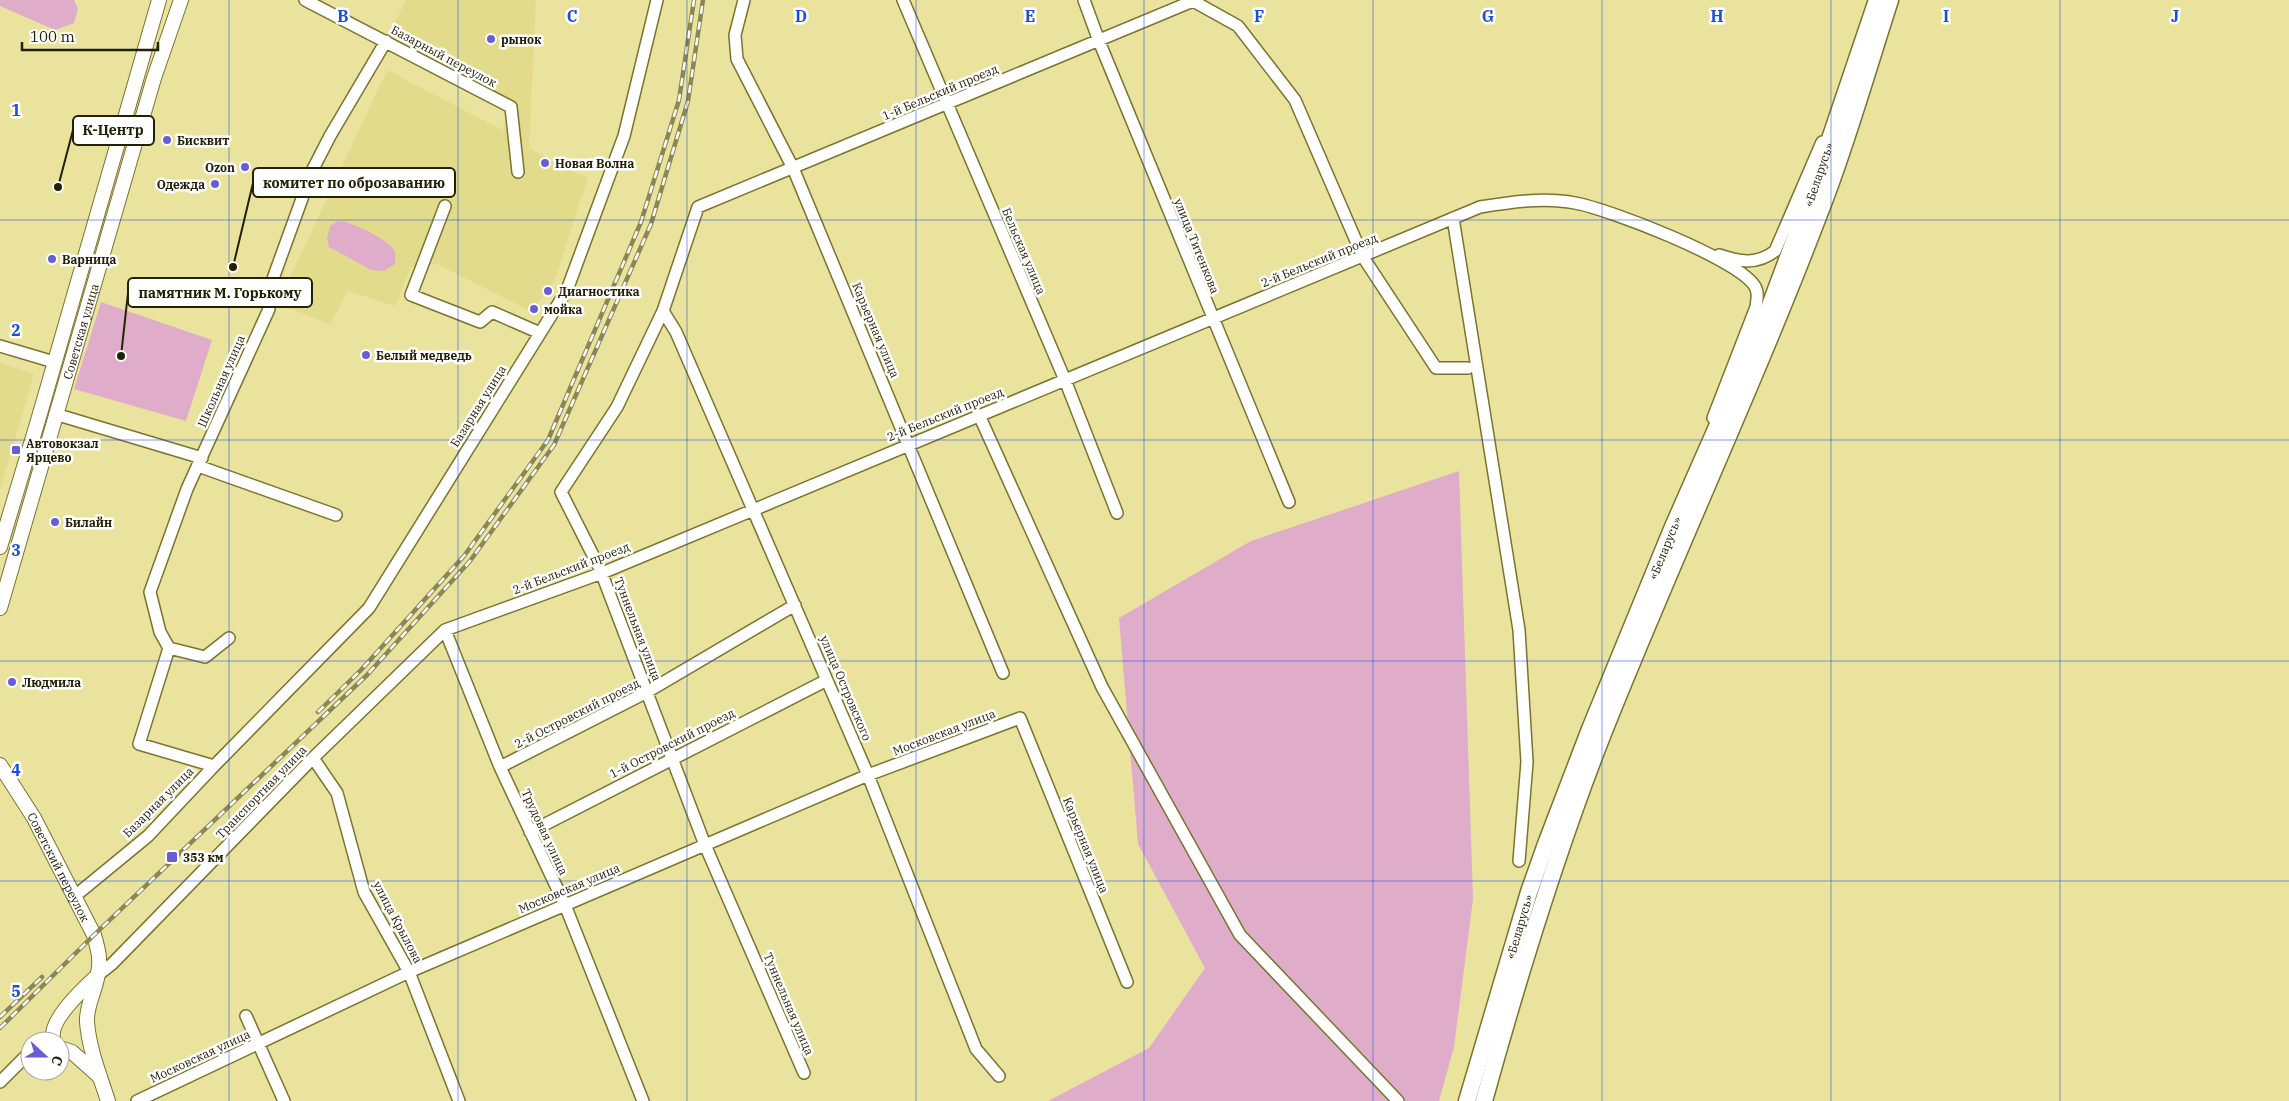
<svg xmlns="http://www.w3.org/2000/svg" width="2289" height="1101" viewBox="0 0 2289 1101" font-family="'IBM Plex Serif',serif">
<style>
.built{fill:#e3db8c}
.green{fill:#dfadca}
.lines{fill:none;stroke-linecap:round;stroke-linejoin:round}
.minor-casing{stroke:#7b732e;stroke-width:14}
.major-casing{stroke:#7b732e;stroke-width:16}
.highway-casing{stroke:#7b732e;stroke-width:19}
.minor{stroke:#fff;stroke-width:11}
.major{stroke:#fff;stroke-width:14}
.highway{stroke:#fff;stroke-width:16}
.rail-casing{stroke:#8b8654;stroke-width:4.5}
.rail{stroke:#fff;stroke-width:2.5;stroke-dasharray:8;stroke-linecap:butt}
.grid{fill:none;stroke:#1d4ed8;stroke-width:1;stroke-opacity:0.55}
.poi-dot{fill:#685dd7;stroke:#fff;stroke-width:2}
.labels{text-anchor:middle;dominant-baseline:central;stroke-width:5;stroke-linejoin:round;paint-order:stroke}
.poi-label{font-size:12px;font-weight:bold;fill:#232004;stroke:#fff;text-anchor:start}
.street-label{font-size:12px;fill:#232004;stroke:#fff}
.grid-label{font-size:16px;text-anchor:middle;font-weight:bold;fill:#1d4ed8;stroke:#fff;stroke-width:5;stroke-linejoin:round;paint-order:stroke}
.leader{fill:none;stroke:#232004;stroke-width:2}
.callout-dot{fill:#232004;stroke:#fff;stroke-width:2}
.callout{fill:#fff;stroke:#232004;stroke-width:2}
.callout-label{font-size:14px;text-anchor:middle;font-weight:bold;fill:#232004}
</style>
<rect width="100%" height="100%" fill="#eae39d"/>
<path class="built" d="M406,0H536L529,148L562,167L588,177L556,277L532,312L437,264L411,267L395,306L348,291L330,325L278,303L387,70L502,130L511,107L386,41Z
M0,363L34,374L0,491Z"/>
<path class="green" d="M0,0H74L78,9L74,23L55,30L0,6Z
M338,221C350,221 391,240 395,252C396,255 395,260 395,264L384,271L371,270L329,247L327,238L330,226Z
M101,302L212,340L186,421L74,389Z
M1459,471L1473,899L1454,1047L1439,1101H1048L1149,1048L1205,968L1138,844L1119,618L1251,541Z"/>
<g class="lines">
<g class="minor-casing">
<path id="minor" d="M305,0L511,107L518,172
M744,0L735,35L737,59L793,168L1003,673
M903,0L1065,380L1117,513
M1084,0L1099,41L1289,502
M386,41L330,136L312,171L266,298L269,309L187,489L150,592L160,632L169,648L139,744L214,766L369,608L567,290L624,136L657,0
M445,206L411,295L480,322L492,312L540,333
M1453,218L1519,630L1527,762L1519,861
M1719,255C1740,262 1757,265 1775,251L1822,142
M663,311L676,332L868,775L976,1049L999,1076
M0,346L54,362
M55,414L202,458
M979,415L1102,687L1240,935L1398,1101
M198,466L336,515
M445,630L500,767L565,905L643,1101
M169,648L205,657L229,638
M313,758L337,793L364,892L409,972L459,1101
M500,767L647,692L795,605
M530,832L827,680
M75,896L148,836L214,766
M98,975L112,964L313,758L445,630L602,573L1480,207C1511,202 1544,197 1575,203C1609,209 1735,258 1754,285C1759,292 1757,299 1756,307L1713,418
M246,1016L284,1101
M804,1073L705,845L600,569L561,492L617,407L663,311L698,207L1193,1L1238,26L1295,100L1363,257L1436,368H1468
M0,1082L30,1052
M137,1101L409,972L868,775L1020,718L1127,982"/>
</g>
<g class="major-casing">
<g id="major">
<path d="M0,547L39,417L159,0"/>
<path id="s1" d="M0,608L154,78L181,0"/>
<path id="s2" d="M0,765L34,818L94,935C98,949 101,959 98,973C96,990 86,1005 87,1022C89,1049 100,1076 108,1101"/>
<path d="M54,1041C46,1023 83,989 96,977"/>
<path d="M60,1048L72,1052L100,1077"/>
</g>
</g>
<g class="highway-casing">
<g id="highway">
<path id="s3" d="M1467,1101L1529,892L1546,844L1590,729L1672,529L1768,311L1809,201L1877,0"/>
<path d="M1484,1101C1518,978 1555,856 1602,736C1674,555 1757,379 1826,196C1850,132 1869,65 1890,0"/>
</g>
</g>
<use href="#minor" class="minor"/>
<use href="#major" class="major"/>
<use href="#highway" class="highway"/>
<g class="rail-casing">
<path id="rail" d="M318,712L361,670L464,556L548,440L641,222L679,100L694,0
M0,1017L42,977
M0,1028L94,935L367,675L470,561L554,445L651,224L688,101L703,0"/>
</g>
<use href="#rail" class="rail"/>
</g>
<path class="grid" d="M229,0V1101M458,0V1101M687,0V1101M916,0V1101M1144,0V1101M1373,0V1101M1602,0V1101M1831,0V1101M2060,0V1101M0,220H2289M0,440H2289M0,661H2289M0,881H2289"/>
<g class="poi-dot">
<circle cx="491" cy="39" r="5"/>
<circle cx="167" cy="140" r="5"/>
<circle cx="545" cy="163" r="5"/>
<circle cx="245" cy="167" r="5"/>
<circle cx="215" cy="184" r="5"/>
<circle cx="52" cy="259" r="5"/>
<circle cx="548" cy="291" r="5"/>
<circle cx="534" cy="309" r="5"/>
<circle cx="366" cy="355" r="5"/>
<rect x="11" y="445" width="10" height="10" rx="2.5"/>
<circle cx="55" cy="522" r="5"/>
<circle cx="12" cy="682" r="5"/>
<rect x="166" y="851" width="12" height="12" rx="2.5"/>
</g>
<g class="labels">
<g class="poi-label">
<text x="501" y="39">рынок</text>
<text x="177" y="140">Бисквит</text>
<text x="555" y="163">Новая Волна</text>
<text x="235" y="167" text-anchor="end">Ozon</text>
<text x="205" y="184" text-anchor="end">Одежда</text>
<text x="62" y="259">Варница</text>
<text x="558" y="291">Диагностика</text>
<text x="544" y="309">мойка</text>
<text x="376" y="355">Белый медведь</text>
<text x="26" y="443">Автовокзал<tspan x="26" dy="14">Ярцево</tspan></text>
<text x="65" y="522">Билайн</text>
<text x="22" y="682">Людмила</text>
<text x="183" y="857">353 км</text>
</g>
<g class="street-label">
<text transform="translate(444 56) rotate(28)">Базарный переулок</text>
<text transform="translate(940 92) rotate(-23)">1-й Бельский проезд</text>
<text stroke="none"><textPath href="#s3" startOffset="992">«Беларусь»</textPath></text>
<text transform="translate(1197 246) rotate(68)">улица Титенкова</text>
<text transform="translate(1024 251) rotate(67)">Бельская улица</text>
<text transform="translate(1319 260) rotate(-22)">2-й Бельский проезд</text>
<text transform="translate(876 330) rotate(67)">Карьерная улица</text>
<text stroke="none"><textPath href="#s1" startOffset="288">Советская улица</textPath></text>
<text transform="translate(221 381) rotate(-66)">Школьная улица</text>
<text transform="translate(478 406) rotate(-58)">Базарная улица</text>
<text transform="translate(945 414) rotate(-22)">2-й Бельский проезд</text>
<text stroke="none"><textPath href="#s3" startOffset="588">«Беларусь»</textPath></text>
<text transform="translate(571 568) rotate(-21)">2-й Бельский проезд</text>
<text transform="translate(638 629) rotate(69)">Туннельная улица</text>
<text transform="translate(846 688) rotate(67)">улица Островского</text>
<text transform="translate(577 713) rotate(-27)">2-й Островский проезд</text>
<text transform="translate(944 732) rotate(-21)">Московская улица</text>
<text transform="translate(672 743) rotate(-27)">1-й Островский проезд</text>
<text transform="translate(261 792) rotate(-46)">Транспортная улица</text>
<text transform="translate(158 802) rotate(-45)">Базарная улица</text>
<text transform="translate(545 832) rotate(65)">Трудовая улица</text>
<text transform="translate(1086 845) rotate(68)">Карьерная улица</text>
<text stroke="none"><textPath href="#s2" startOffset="118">Советский переулок</textPath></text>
<text transform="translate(569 888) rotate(-23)">Московская улица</text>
<text transform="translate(398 922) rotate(62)">улица Крылова</text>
<text stroke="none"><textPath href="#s3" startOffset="182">«Беларусь»</textPath></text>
<text transform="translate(789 1004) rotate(67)">Туннельная улица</text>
<text transform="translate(200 1056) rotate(-25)">Московская улица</text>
</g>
</g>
<g class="grid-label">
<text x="343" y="22">B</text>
<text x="572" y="22">C</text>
<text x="801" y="22">D</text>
<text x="1030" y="22">E</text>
<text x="1259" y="22">F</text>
<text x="1488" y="22">G</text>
<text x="1717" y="22">H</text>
<text x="1946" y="22">I</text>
<text x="2175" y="22">J</text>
<text x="16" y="116">1</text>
<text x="16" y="336">2</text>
<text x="16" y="556">3</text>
<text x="16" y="776">4</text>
<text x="16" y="997">5</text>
</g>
<path class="leader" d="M58 187L73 130M233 267L253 183M121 356L128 293"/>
<g class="callout-dot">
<circle cx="58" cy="187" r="5"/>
<circle cx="233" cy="267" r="5"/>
<circle cx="121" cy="356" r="5"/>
</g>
<g class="callout">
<rect x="73" y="116" width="81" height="29" rx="5"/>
<rect x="253" y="168" width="202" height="29" rx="5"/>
<rect x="128" y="278" width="184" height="29" rx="5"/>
</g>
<g class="callout-label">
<text x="113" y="135">К-Центр</text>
<text x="354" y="188">комитет по оброзаванию</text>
<text x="220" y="298">памятник М. Горькому</text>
</g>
<g transform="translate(45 1056) rotate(111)"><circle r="24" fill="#ffffff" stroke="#a7a69b"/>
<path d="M0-4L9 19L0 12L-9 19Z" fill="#685dd7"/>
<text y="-8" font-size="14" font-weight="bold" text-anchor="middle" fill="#232004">С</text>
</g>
<path d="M22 42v8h136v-8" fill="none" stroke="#232004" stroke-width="2.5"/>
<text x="30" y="42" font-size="15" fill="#232004" stroke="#ffffff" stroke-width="4" paint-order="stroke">100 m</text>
</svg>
